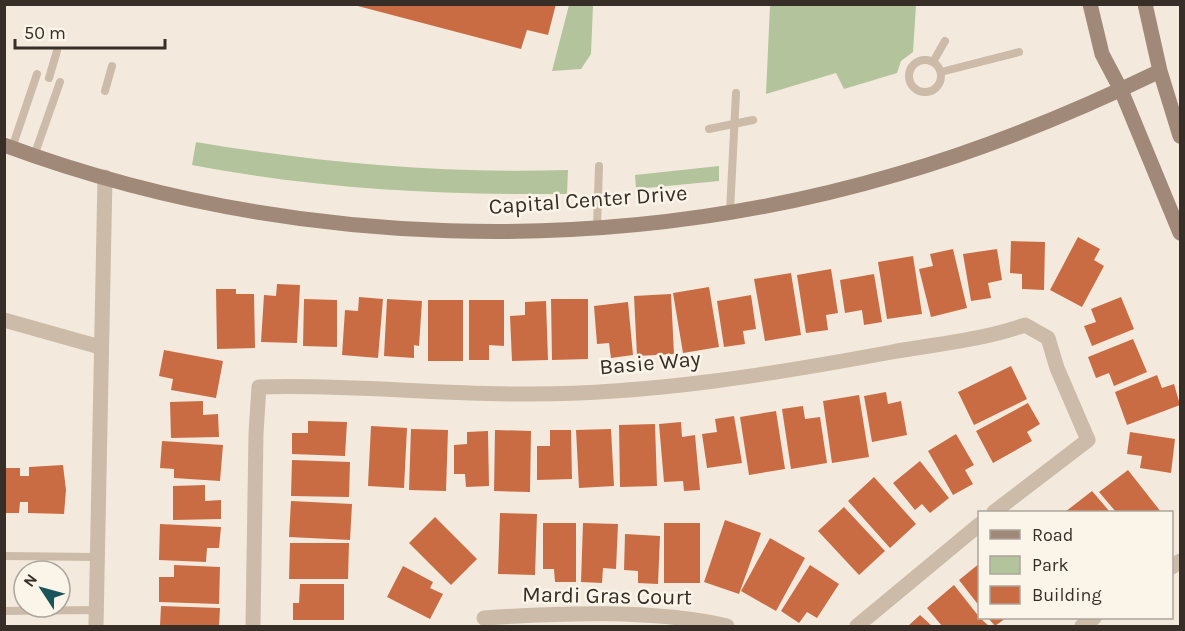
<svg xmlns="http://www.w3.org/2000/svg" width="1185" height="631" viewBox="0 0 1185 631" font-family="Karla,sans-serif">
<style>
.green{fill:#b3c39c}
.building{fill:#ca6c43}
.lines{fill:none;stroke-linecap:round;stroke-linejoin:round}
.lane{stroke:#ccbba8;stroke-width:8}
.street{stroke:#ccbba8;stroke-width:15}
.secondary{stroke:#a08979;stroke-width:15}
.labels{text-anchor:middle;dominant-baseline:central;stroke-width:5;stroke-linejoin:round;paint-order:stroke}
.street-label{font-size:22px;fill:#382e28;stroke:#faf4e9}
</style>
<rect width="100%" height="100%" fill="#f3eadd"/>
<path class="green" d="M569,5H593L591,54L581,69L552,71Z
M770,5H916L913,52L901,61L897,73L844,89L836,73L766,94Z
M196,142C320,163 443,174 568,170L567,194C438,195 319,189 192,165Z
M719,166V181L636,189L635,175Z"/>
<path class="building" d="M556,4L548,35L527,30L521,49L354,5Z
M1078,237L1100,249L1094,260L1104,266L1082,307L1050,290Z
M1011,241L1045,242L1044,290L1022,289V274L1010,273Z
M953,249L967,308L931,317L919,269L933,266L930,254Z
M997,249L1002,280L988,283L991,298L971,301L963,254Z
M913,256L922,314L887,319L878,262Z
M831,269L838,313L826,315L828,330L806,333L797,275Z
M791,273L801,335L765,341L754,279Z
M874,274L882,322L864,325L862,310L845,313L840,280Z
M277,284L300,285L297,343L261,342L264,295L276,296Z
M709,287L719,347L683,353L673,293Z
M216,289H236V294H254L255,348L217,349Z
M671,294L674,354L637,356L634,296Z
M751,295L756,329L743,331L745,344L724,347L717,301Z
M359,297L383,299L378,358L342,355L345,310L358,311Z
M1121,297L1134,329L1092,346L1084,326L1096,322L1091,309Z
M304,299L337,300V347L303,346Z
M387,299L422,301L419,346L414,345V358L384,356Z
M551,299H588V359L552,360Z
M428,300H463V361H428Z
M469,300H504V346L489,345V360H469Z
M546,301L548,360L512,361L510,316L525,315V302Z
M628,302L633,355L611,358L609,343L597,344L594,306Z
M1133,339L1147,372L1114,386L1109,373L1096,378L1088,357Z
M164,350L223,361L216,398L171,390L173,379L159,376Z
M1011,366L1027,399L974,425L958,392Z
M1157,375L1162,388L1174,384L1180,405L1127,425L1115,392Z
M886,392L888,404L901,401L907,435L872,442L864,396Z
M859,395L869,457L832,463L823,401Z
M203,401V415L218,414L219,437L171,438L170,402Z
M1028,403L1040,424L1027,432L1032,441L993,463L976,431Z
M803,406L805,419L820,417L827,463L791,469L782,409Z
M776,411L785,469L749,475L740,417Z
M734,416L742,463L707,468L702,434L717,432L715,419Z
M308,421L347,422L345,456L292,454V433H308Z
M681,422L682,437L695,435L700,490L684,491L683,481L664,482L659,424Z
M655,424L657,486L620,487L619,425Z
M371,426L407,428L404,488L368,486Z
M411,429L448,430L446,491L409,490Z
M611,429L614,486L579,488L576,430Z
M495,430L531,431L530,492L494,491Z
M550,430H571L572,479L537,480V446H550Z
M488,431L489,486L466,487L465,474H454V445L467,444V432Z
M1130,432L1175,439L1171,473L1140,468L1142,456L1127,454Z
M956,434L974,465L965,470L973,484L953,495L928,451Z
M162,441L223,445L220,481L174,478V469L160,468Z
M292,460L350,462L349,497L291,496Z
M920,461L949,498L930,513L922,504L915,510L893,483Z
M63,465L66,490L64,514L28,513V502H20L19,513H4V468H20V476H29V467Z
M1128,470L1161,512H1116L1099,492Z
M874,477L916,524L890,548L848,501Z
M205,485V501L221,500V519L173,520V486Z
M1092,491L1110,512H1065Z
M291,501L352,504L350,540L289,537Z
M844,507L885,551L859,575L818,531Z
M500,513L537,514L535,575L498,574Z
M435,517L477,559L451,585L409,543Z
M725,520L761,533L739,594L704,582Z
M543,523H576V582H555L554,569H543Z
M583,523L618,524L616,569L603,568L602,583L581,582Z
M664,523H700V583H664Z
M160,524L221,527L219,548H207L206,562L159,560Z
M625,534L660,536L658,584L638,583V571L624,570Z
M770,538L805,558L776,611L741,591Z
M290,543H349L348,579H289Z
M980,563V607L959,580Z
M174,565L220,567L219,604L159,602V577H174Z
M810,565L839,584L817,618L807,612L799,623L781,611Z
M403,566L433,582L430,588L443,594L430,619L387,597Z
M300,584H344V620H293V603H299Z
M954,585L980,618L989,626H942L927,608Z
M161,606L220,608L219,626H160Z
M920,615L932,626H908Z
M988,618H1006L995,626Z"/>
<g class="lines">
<path class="lane" d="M909 76a16 16 0 1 1 32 0a16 16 0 1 1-32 0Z
M933,62L945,41
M941,72L1019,52
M49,78L57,51
M105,91L112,66
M709,129L753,120
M12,148L37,74
M34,156L60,82
M730,211L736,93
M597,227L599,166
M4,556L97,557
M4,611L97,610"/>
<path class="street" d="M4,320L100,347
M1172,567L1180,561
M484,618C558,613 656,609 727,626
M96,626L105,177
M253,626L256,433L259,387C350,384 440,395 531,394C652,394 774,374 892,352C937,344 982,340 1025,325L1048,338L1057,368L1088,440L994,512
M857,626L980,524
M1082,626L1094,618"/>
<path class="secondary" d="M1090,4L1102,54L1121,90L1180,233
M1145,4L1160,71L1180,136
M4,145C287,250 610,259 898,174C988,148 1075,112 1160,71"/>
</g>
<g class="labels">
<g class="street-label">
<text transform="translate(588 200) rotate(-4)">Capital Center Drive</text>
<text transform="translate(650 363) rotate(-5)">Basie Way</text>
<text transform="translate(607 596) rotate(1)">Mardi Gras Court</text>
</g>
</g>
<rect width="1185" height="631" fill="none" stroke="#382e28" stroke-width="12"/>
<rect x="978" y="511" width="195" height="108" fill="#faf4e9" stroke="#aca59c" stroke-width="1.5"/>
<rect x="990" y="530" width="30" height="9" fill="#a08979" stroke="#aca59c" stroke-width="1.5"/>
<text x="1032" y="541" font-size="18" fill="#382e28">Road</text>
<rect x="990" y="556" width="30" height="18" fill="#b3c39c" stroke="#aca59c" stroke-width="1.5"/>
<text x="1032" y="571" font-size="18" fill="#382e28">Park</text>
<rect x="990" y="586" width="30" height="18" fill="#ca6c43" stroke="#aca59c" stroke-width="1.5"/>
<text x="1032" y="601" font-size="18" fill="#382e28">Building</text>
<g transform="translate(42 589) rotate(306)"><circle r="28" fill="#faf4e9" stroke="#aca59c" stroke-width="1.5"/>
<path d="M0-4.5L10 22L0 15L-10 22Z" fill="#1c545c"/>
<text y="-9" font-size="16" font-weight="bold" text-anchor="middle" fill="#382e28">N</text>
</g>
<path d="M15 39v9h150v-9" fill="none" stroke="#382e28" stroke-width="3"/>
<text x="24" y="39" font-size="18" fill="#382e28" stroke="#faf4e9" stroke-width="4.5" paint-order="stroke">50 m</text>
</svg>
